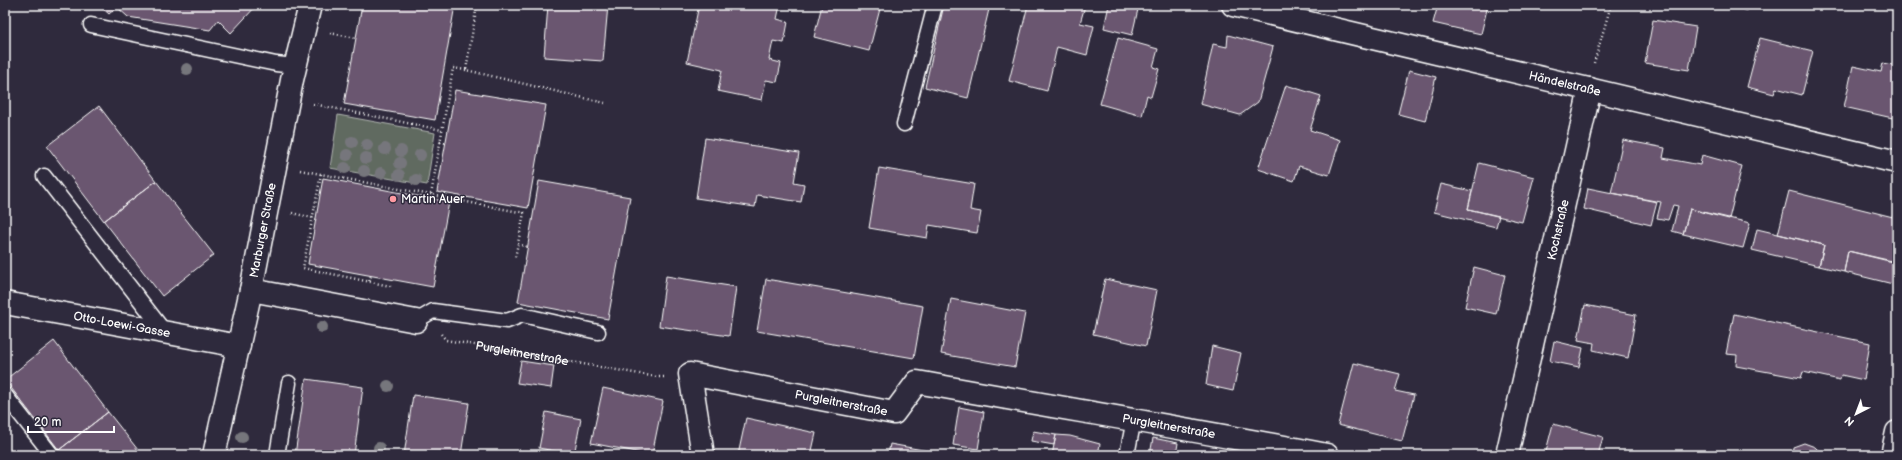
<svg xmlns="http://www.w3.org/2000/svg" width="1902" height="460" viewBox="0 0 1902 460" font-family="'Balsamiq Sans',sans-serif">
<style>
.green{fill:#616b60;stroke:#b0b5b0}
.building{fill:#6b576f;stroke:#fff}
.lines{fill:none;stroke-linecap:round;stroke-linejoin:round}
.lane-casing{stroke:#fff;stroke-width:17}
.street-casing{stroke:#fff;stroke-width:25}
.path{stroke:#fff;stroke-width:2.5;stroke-dasharray:1 3;stroke-linecap:butt}
.lane{stroke:#2f2a3d;stroke-width:14}
.street{stroke:#2f2a3d;stroke-width:22}
.tree{fill:#76767c}
.poi-dot{fill:#ff9aa2;stroke:#2f2a3d;stroke-width:1.5}
.labels{text-anchor:middle;dominant-baseline:central;stroke-width:3;stroke-linejoin:round;paint-order:stroke}
.street-label{font-size:12px;fill:#fff;stroke:#2f2a3d}
.poi-label{font-size:12px;fill:#fff;stroke:#2f2a3d;text-anchor:start}
</style>
<rect width="100%" height="100%" fill="#2f2a3d"/>
<filter id="ink" filterUnits="userSpaceOnUse"><feTurbulence type="fractalNoise" baseFrequency=".025" numOctaves="2"/><feDisplacementMap in="SourceGraphic" scale="8" xChannelSelector="R" yChannelSelector="G"/><feConvolveMatrix kernelMatrix="1 2 1 2 8 2 1 2 1" color-interpolation-filters="sRGB"/></filter>
<g filter="url(#ink)">
<path class="green" d="M338,115L435,133L427,185L330,168Z"/>
<path class="building" d="M99,5H257L231,33L218,20L210,30L128,17L117,7L109,14Z
M362,5H455L435,120L344,104Z
M548,5H608L603,61L544,57Z
M699,5H780L777,19L788,22L784,43L773,41L769,60L781,63L777,82L766,80L762,100L718,91L722,70L687,62Z
M822,5H881L869,51L814,37Z
M944,5H990L968,98L925,87Z
M1028,5L1085,6L1080,23L1094,26L1087,55L1057,47L1047,91L1009,81Z
M1109,5H1139L1132,35L1104,28Z
M1438,5H1488L1481,34L1433,23Z
M1728,5H1749L1747,11Z
M1653,20L1696,27L1689,70L1645,63Z
M1228,35L1273,47L1258,102L1240,115L1200,104L1213,44L1227,47Z
M1118,38L1158,49L1153,67L1159,69L1151,97L1147,95L1142,116L1100,104Z
M1760,38L1813,51L1802,95L1776,88L1774,94L1747,87Z
M1883,63L1897,66V119L1844,107L1853,66L1881,72Z
M1409,70L1436,77L1425,121L1398,114Z
M1286,85L1321,96L1310,130L1340,140L1329,175L1299,166L1294,181L1258,169Z
M455,90L546,105L528,208L437,192Z
M99,106L156,181L104,221L47,146Z
M705,138L799,153L794,182L804,184L801,202L757,195L755,207L696,198Z
M1623,140L1665,148L1663,158L1700,165L1702,155L1742,166L1729,219L1690,209L1683,234L1672,231L1678,206L1673,205L1668,220L1657,218L1661,202L1611,193Z
M1479,163L1534,177L1522,222L1468,209Z
M879,168L974,184L970,210L981,212L977,233L929,225L927,238L869,228Z
M323,178L449,202L433,287L308,264Z
M156,181L214,255L162,296L104,221Z
M539,181L630,197L608,319L518,302Z
M1441,184L1472,191L1468,209L1499,216L1496,227L1434,212Z
M1588,188L1657,202L1651,225L1584,209Z
M1789,191L1897,218V242L1892,261L1848,251L1844,272L1819,266L1824,245L1778,234Z
M1690,209L1750,223L1743,248L1683,234Z
M1757,229L1824,245L1819,266L1752,250Z
M1848,251L1897,263V285L1844,272Z
M1474,267L1505,275L1496,314L1465,307Z
M666,276L736,287L729,336L659,326Z
M766,279L923,306L914,358L757,331Z
M1105,279L1157,290L1146,346L1093,334Z
M951,299L1025,313L1015,367L941,354Z
M1585,305L1636,315L1628,358L1593,350L1594,343L1578,340Z
M1734,314L1870,343L1864,380L1841,375L1840,380L1803,372L1801,378L1736,366L1737,355L1726,354Z
M54,341L108,412L59,450L5,380Z
M1554,341L1583,348L1579,367L1550,361Z
M1212,346L1241,353L1233,391L1206,385Z
M521,361L554,366L551,388L517,383Z
M1354,363L1400,374L1395,391L1414,395L1402,441L1338,425Z
M306,379L363,387L354,455H295Z
M603,388L663,401L652,455L591,443Z
M413,395L469,403L461,455H404Z
M959,407L984,412L978,449L953,445Z
M108,412L142,455H63L59,450Z
M546,412L581,419L574,455L539,448Z
M746,418L816,433L811,455H738Z
M1553,424L1603,437L1598,455H1545Z
M1033,431L1056,435L1054,445L1031,441Z
M1056,435L1070,436L1100,444L1098,455H1052Z
M1153,438L1178,443L1176,455H1150Z
M1804,443L1815,447L1818,450L1840,455H1792L1793,447Z
M890,444L950,455H888Z"/>
<g class="lines">
<g class="lane-casing">
<path id="lane" d="M91,25L276,64L295,66
M904,124L935,5
M44,176L164,331
M416,321L433,311L507,321L522,315L598,332
M5,395L52,455
M277,455L289,383
M1127,455L1134,419"/>
</g>
<g class="street-casing">
<g id="street">
<path id="s2" d="M1233,5L1897,162"/>
<path d="M251,290L416,321"/>
<path id="s3" d="M5,303L239,346"/>
<path id="s4" d="M214,455L251,290L292,80L310,5"/>
<path id="s5" d="M703,455L690,374L894,413L917,382C1054,407 1191,429 1327,455"/>
<path id="s6" d="M1507,455L1590,89"/>
<path d="M1892,455L1897,432"/>
</g>
</g>
<g class="path">
<path d="M477,5L466,70L605,103"/>
<path d="M330,33L356,38"/>
<path d="M1594,63L1611,5"/>
<path d="M466,70L453,68L431,195L524,213L515,258"/>
<path d="M313,104L442,130"/>
<path d="M440,142L446,143"/>
<path d="M300,170L431,195"/>
<path d="M321,174L303,268L390,286V289"/>
<path d="M292,213L313,218"/>
<path d="M518,244L527,247"/>
<path d="M369,281L371,276"/>
<path id="s1" d="M441,334L446,340L657,377H664"/>
</g>
<use href="#lane" class="lane"/>
<use href="#street" class="street"/>
</g>
<g class="tree">
<circle cx="187" cy="69" r="6"/>
<circle cx="352" cy="142" r="6"/>
<circle cx="367" cy="145" r="6"/>
<circle cx="385" cy="149" r="6"/>
<circle cx="401" cy="151" r="6"/>
<circle cx="347" cy="155" r="6"/>
<circle cx="420" cy="155" r="6"/>
<circle cx="366" cy="158" r="6"/>
<circle cx="400" cy="163" r="6"/>
<circle cx="345" cy="168" r="6"/>
<circle cx="364" cy="171" r="6"/>
<circle cx="381" cy="173" r="6"/>
<circle cx="399" cy="175" r="6"/>
<circle cx="416" cy="180" r="6"/>
<circle cx="322" cy="327" r="6"/>
<circle cx="388" cy="386" r="6"/>
<circle cx="242" cy="437" r="6"/>
<circle cx="379" cy="448" r="6"/>
</g>
</g>
<circle class="poi-dot" cx="393" cy="199" r="4"/>
<g class="labels">
<g class="street-label">
<text stroke="none"><textPath href="#s2" startOffset="341">Händelstraße</textPath></text>
<text stroke="none"><textPath href="#s4" startOffset="230">Marburger Straße</textPath></text>
<text stroke="none"><textPath href="#s6" startOffset="231">Kochstraße</textPath></text>
<text stroke="none"><textPath href="#s3" startOffset="119">Otto-Loewi-Gasse</textPath></text>
<text stroke="none"><textPath href="#s1" startOffset="85">Purgleitnerstraße</textPath></text>
<text stroke="none"><textPath href="#s5" startOffset="236">Purgleitnerstraße</textPath></text>
<text stroke="none"><textPath href="#s5" startOffset="584">Purgleitnerstraße</textPath></text>
</g>
<g class="poi-label">
<text x="401" y="199">Martin Auer</text>
</g>
</g>
<rect width="1902" height="460" fill="none" stroke="#2f2a3d" stroke-width="20"/>
<rect x="10" y="10" width="1882" height="440" fill="none" stroke="#fff" stroke-width="1.5" filter="url(#ink)"/>
<g transform="translate(1856 414) rotate(222)" stroke="#2f2a3d" stroke-width="3" paint-order="stroke">
<path d="M0-3L7 15L0 10L-7 15Z" fill="#ffffff"/>
<text y="-6" font-size="11" font-weight="bold" text-anchor="middle" fill="#ffffff">N</text>
</g>
<path d="M28 426v6h86v-6" fill="none" stroke="#ffffff" stroke-width="2"/>
<text x="34" y="426" font-size="12" fill="#ffffff" stroke="#2f2a3d" stroke-width="3" paint-order="stroke">20 m</text>
</svg>
